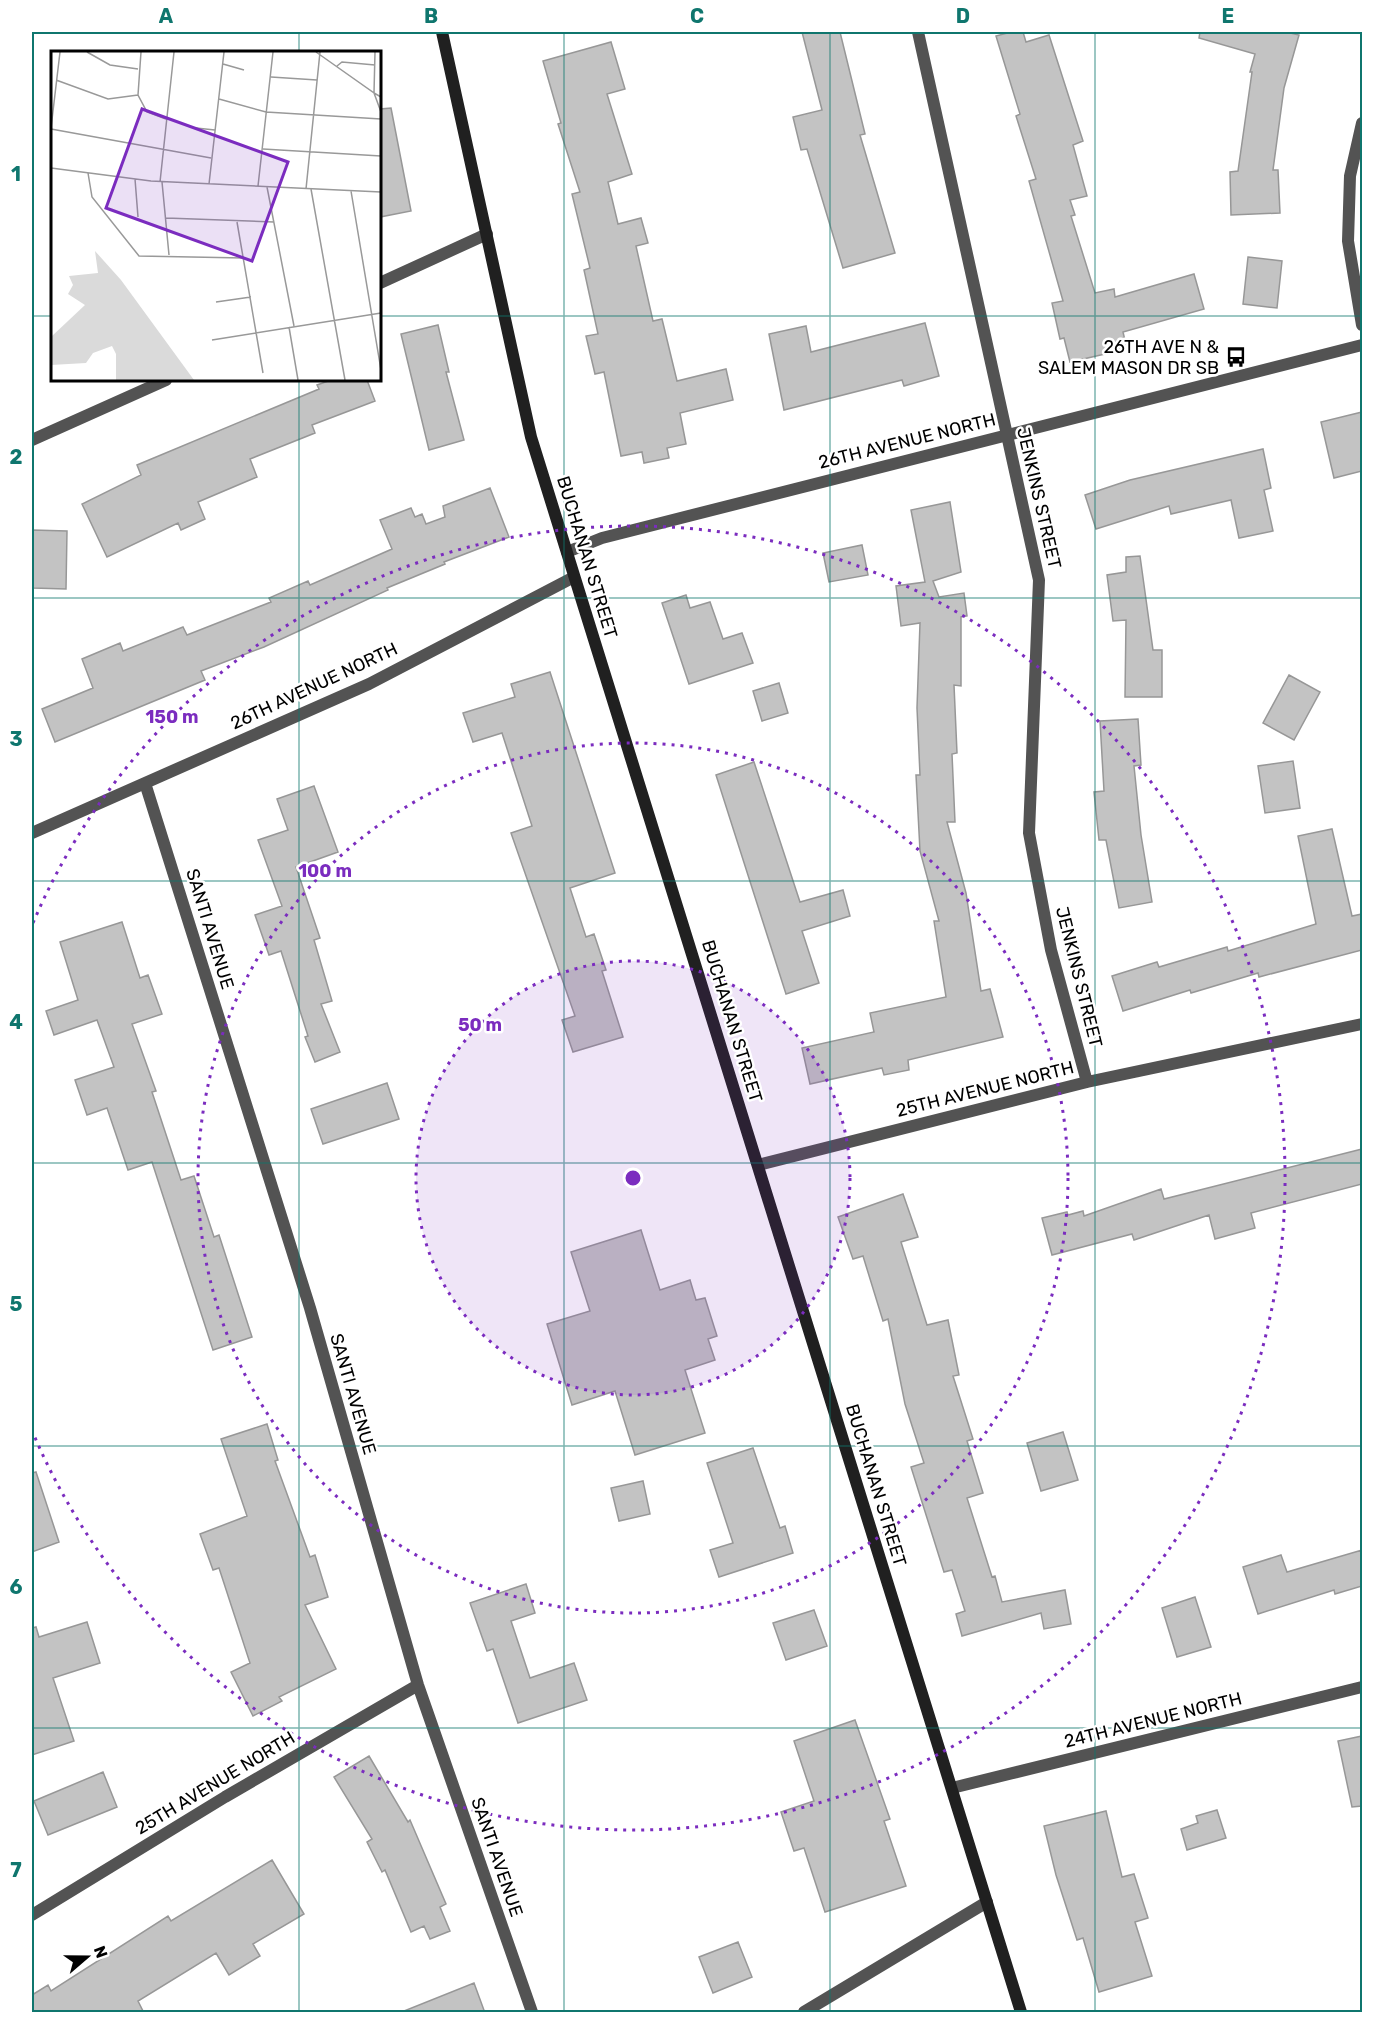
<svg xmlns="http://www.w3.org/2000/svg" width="1394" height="2044" viewBox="0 0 1394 2044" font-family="Rubik,sans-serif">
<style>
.building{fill:#c3c3c3;stroke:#979797;stroke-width:1.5}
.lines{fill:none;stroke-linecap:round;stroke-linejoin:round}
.street{stroke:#535353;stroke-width:12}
.secondary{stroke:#202020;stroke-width:12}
.grid{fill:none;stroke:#0f766e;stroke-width:1.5;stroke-opacity:0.55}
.ring{fill:none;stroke:#7b2cbf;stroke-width:3;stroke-dasharray:3 6}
.labels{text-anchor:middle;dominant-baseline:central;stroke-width:5;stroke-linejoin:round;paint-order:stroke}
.poi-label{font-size:18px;fill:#000;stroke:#fff;text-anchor:end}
.street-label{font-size:18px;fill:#000;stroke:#fff}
.inset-road{fill:none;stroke:#999;stroke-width:1.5}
.view{fill:#7b2cbf;fill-opacity:0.15;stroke:#7b2cbf;stroke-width:3}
.inset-edge{fill:none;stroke:#000;stroke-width:3}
.centre{fill:#7b2cbf;stroke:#fff;stroke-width:3}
.ring-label{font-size:18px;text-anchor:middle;font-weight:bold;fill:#7b2cbf;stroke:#fff;stroke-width:5;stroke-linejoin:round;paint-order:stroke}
.neatline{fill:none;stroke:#0f766e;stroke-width:2}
.grid-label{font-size:20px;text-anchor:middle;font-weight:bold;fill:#0f766e}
</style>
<rect width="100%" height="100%" fill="#fff"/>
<path class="building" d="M802,32H840L865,134L860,135L895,253L843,268L807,149L801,150L793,117L822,110Z
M1011,32H1023L1026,42L1049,35L1083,141L1073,145L1087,196L1070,200L1075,215L1071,216L1095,293L1114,289L1115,297L1194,274L1204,309L1123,332L1127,349L1070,362L1064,338L1060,339L1052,303L1063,301L1029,181L1036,179L1016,116L1020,114L996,36Z
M1200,32H1286L1299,35L1284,88L1273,170H1278L1280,213L1231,215L1230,172L1238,171L1252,72H1250L1255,54L1199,38Z
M611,42L625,89L607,94L632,174L608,182L618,224L641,218L648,243L636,246L653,321L662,319L677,381L726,369L733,400L680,413L686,444L667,448L669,458L644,463L642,452L621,456L604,372L595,374L586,336L598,334L584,270L590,268L572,194L580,192L558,124L561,123L543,61Z
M391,108L411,211L380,217V109Z
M1248,257L1282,261L1277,308L1243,304Z
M925,323L939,376L904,386L902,380L784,410L769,334L806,326L811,352Z
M438,325L449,372H446L464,440L429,450L401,334Z
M331,380H367L375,401L312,425L315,433L250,459L257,477L198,502L205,519L181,530L178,523L107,557L82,504L141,475L137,465L319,389L317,385Z
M1362,412V471L1334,478L1321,422Z
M1263,449L1271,488L1264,490L1273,531L1239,538L1231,500L1171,514L1169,506L1096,529L1085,495L1130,480Z
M490,488L509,537L444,562L445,564L387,588L388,590L264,647L201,671L205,680L55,742L42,709L93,688L82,659L120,643L123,651L183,627L187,635L271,602L269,598L308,581L310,585L392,549L380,520L411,508L415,517L422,514L426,524L445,517L443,506Z
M950,502L961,572L933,581L939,597L964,593L967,616L961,617V686L954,685L957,753L952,754L955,822H947L966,893L981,991L990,989L1003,1037L908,1060L909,1070L884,1075L882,1068L810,1084L802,1048L874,1032L870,1013L946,997L934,921H939L920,851L916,775H920L917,708L920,623L901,626L896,586L925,582L911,510Z
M32,530L67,531L66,589L33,588Z
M862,545L868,575L829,582L823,553Z
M1140,556L1153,650H1162V697H1125L1126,620L1113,621L1107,575L1126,572V557Z
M686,595L690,608L710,602L723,639L742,633L753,663L689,684L662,603Z
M550,672L615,873L570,888L586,937L594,934L606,970L602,971L623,1037L573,1052L562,1020L575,1016L511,833L532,826L502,733L473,742L463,713L515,697L511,684Z
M1289,675L1320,692L1294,740L1263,723Z
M779,683L788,713L762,721L753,691Z
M1138,719L1141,765L1134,766L1141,835L1152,902L1119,908L1106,840H1099L1094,792L1104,791L1100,721Z
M1293,761L1300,808L1265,813L1258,766Z
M754,762L800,902L843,890L850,916L802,931L819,983L786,994L716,775Z
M314,786L338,852L296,867L320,938L314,940L332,1001L321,1004L340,1052L315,1062L305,1037L308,1036L281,951L269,955L255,915L282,906L258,840L288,830L277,799Z
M1332,829L1352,916L1362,914V950L1259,977L1258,973L1191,993L1190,990L1123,1011L1112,976L1157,962L1159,967L1227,947L1228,951L1316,924L1298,836Z
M122,922L140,978L148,975L162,1014L132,1024L156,1091L152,1092L181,1180L194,1176L214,1237L219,1235L252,1337L213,1350L152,1162L128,1170L107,1108L87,1115L75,1080L114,1067L97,1020L54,1035L46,1011L78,1000L60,942Z
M387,1083L399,1119L323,1144L311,1109Z
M1362,1149V1184L1251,1213L1255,1228L1215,1239L1209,1215L1134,1240L1132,1234L1052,1255L1042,1218L1067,1212L1068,1215L1083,1211L1084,1216L1161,1189L1164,1199Z
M903,1194L918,1237L901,1242L927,1325L948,1320L959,1375L953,1376L973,1439L967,1441L983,1493L967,1498L992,1577L995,1576L1002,1602L1065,1590L1071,1624L1044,1629L1041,1613L962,1636L956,1614L965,1611L952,1570L944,1572L911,1467L924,1463L905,1404L888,1319L883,1321L863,1256L853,1259L838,1217Z
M641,1230L660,1290L690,1280L696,1300L705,1298L717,1336L708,1339L715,1360L685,1370L705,1433L635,1455L615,1391L572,1405L547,1324L590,1311L571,1252Z
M267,1424L278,1460L275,1461L310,1557L315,1555L328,1597L305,1605L336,1669L279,1697L282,1701L253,1716L231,1672L250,1663L219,1568L213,1570L200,1534L247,1516L221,1439Z
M1063,1432L1078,1480L1041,1491L1027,1443Z
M753,1448L780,1528L785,1526L793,1553L719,1577L710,1550L733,1543L707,1463Z
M36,1472L59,1542L32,1552V1473Z
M643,1481L650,1514L619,1521L611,1488Z
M1362,1550V1586L1335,1594L1334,1590L1258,1614L1243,1567L1281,1555L1287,1572Z
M526,1584L535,1613L511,1621L530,1678L574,1663L587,1700L518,1723L493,1649L487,1651L470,1603Z
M1195,1597L1211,1647L1177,1657L1162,1608Z
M814,1610L827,1646L786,1660L773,1623Z
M87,1622L100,1663L53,1678L74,1741L32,1755V1628L36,1627L39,1637Z
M855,1720L890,1819L884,1821L906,1886L825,1912L804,1848L794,1851L781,1812L814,1801L794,1741Z
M1362,1736V1806L1352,1807L1338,1741Z
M369,1756L408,1822L410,1820L446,1904L440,1907L450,1931L430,1939L424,1926L411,1932L385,1870L382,1872L367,1842L372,1839L334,1777Z
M103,1772L117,1807L48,1835L34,1801Z
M1217,1810L1226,1838L1187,1850L1181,1829L1198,1823L1196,1816Z
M1106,1811L1122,1877L1134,1874L1148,1918L1135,1922L1152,1976L1099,1992L1083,1938L1077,1940L1056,1875L1044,1826Z
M272,1860L304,1914L253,1944L260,1956L229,1975L216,1953L138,2001L144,2013H32V1995L48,1985L51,1991L168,1916L171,1921Z
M738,1942L752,1977L713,1993L699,1957Z
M474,1983L485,2013H404V2011Z"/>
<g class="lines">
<path class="street" d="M918,32L1039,580L1029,833L1051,950L1087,1082
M1362,123L1350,176L1348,241L1362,325
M380,283L487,234
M32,440L166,380
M567,552L602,538L1362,345
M145,783L310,1308L418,1685L532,2012
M32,833L369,684L574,577
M758,1165L1087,1082L1362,1024
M952,1788L1362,1687
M32,1915L225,1797L418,1685
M804,2012L987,1902"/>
<path class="secondary" d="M442,32L531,437L1021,2012"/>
</g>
<path class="grid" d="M299,32V52M564,32V2012M830,32V2012M1095,32V2012M32,316H52M380,316H1362M299,380V2012M32,598H1362M32,881H1362M32,1163H1362M32,1446H1362M32,1728H1362"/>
<circle cx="633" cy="1178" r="217" fill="#7b2cbf" fill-opacity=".12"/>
<g class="ring">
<circle cx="633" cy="1178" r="217"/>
<circle cx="633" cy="1178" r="435"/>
<path d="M33 923A652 652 0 1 1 33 1433"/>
</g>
<defs>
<g id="bus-bare" transform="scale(1.62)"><path d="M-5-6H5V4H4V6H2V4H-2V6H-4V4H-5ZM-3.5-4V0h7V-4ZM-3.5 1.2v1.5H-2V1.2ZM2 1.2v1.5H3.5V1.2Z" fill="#000" stroke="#fff" stroke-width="2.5" paint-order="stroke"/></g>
</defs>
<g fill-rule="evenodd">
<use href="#bus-bare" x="1236" y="357"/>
</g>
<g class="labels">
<g class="poi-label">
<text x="1219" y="347">26TH AVE N &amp;<tspan x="1219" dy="21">SALEM MASON DR SB</tspan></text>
</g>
<g class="street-label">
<text transform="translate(907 441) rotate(-14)">26TH AVENUE NORTH</text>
<text transform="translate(1039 498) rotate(77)">JENKINS STREET</text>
<text transform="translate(587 557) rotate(73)">BUCHANAN STREET</text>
<text transform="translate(314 686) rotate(-25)">26TH AVENUE NORTH</text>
<text transform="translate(210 929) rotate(73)">SANTI AVENUE</text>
<text transform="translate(1079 977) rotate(76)">JENKINS STREET</text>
<text transform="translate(732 1021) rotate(73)">BUCHANAN STREET</text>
<text transform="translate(985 1089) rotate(-14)">25TH AVENUE NORTH</text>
<text transform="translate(353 1394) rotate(74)">SANTI AVENUE</text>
<text transform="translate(876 1485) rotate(73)">BUCHANAN STREET</text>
<text transform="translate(1153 1720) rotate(-14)">24TH AVENUE NORTH</text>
<text transform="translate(215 1783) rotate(-31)">25TH AVENUE NORTH</text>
<text transform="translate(497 1857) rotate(71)">SANTI AVENUE</text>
</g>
</g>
<g transform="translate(51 51)">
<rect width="330" height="330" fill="#fff"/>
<path d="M44,200L70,229L143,329H65V303L61,295L42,302L35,312L0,314V286L34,254L17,243L22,234L18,225L47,222Z" fill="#dadada"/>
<path class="inset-road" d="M36,1L59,14L87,18M90,1L87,44L96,61L115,68M265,1L323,42L330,61M324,1L323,42L330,46M172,13L193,19M286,15L291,11L324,14M220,26L266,29M5,29L57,48L87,44M168,48L215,61L330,68M0,77L9,1M145,77L164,79M0,78L160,107M212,98L330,105M0,117L100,130L330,141M37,122L41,146L88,205L193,207M84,128L87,166M109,131L123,1M111,131L118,204M158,133L173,1M207,135L222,1M216,136L243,275M255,138L269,1M260,138L294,329M300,140L330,319M115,167L223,171M186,171L212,322M165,251L200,246M238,276L247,329M161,289L330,262"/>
<path class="view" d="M91,58L237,111L201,210L55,157Z"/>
<rect width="330" height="330" class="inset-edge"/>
</g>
<circle cx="633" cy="1178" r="9" class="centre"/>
<g class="ring-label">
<text x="172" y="723">150 m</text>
<text x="325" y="877">100 m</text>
<text x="480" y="1031">50 m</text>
</g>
<rect width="1394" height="2044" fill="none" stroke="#ffffff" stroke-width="66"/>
<g transform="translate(87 1957) rotate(70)" stroke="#ffffff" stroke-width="4.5" paint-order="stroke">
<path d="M0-4.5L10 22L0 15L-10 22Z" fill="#000000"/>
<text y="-9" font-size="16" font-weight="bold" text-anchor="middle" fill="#000000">N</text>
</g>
<rect x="33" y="33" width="1328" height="1978" class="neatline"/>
<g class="grid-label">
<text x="166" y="23">A</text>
<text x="431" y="23">B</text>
<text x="697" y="23">C</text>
<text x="963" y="23">D</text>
<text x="1228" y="23">E</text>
<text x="16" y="181">1</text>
<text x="16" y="464">2</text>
<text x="16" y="746">3</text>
<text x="16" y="1029">4</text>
<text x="16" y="1311">5</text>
<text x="16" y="1594">6</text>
<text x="16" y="1877">7</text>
</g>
</svg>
